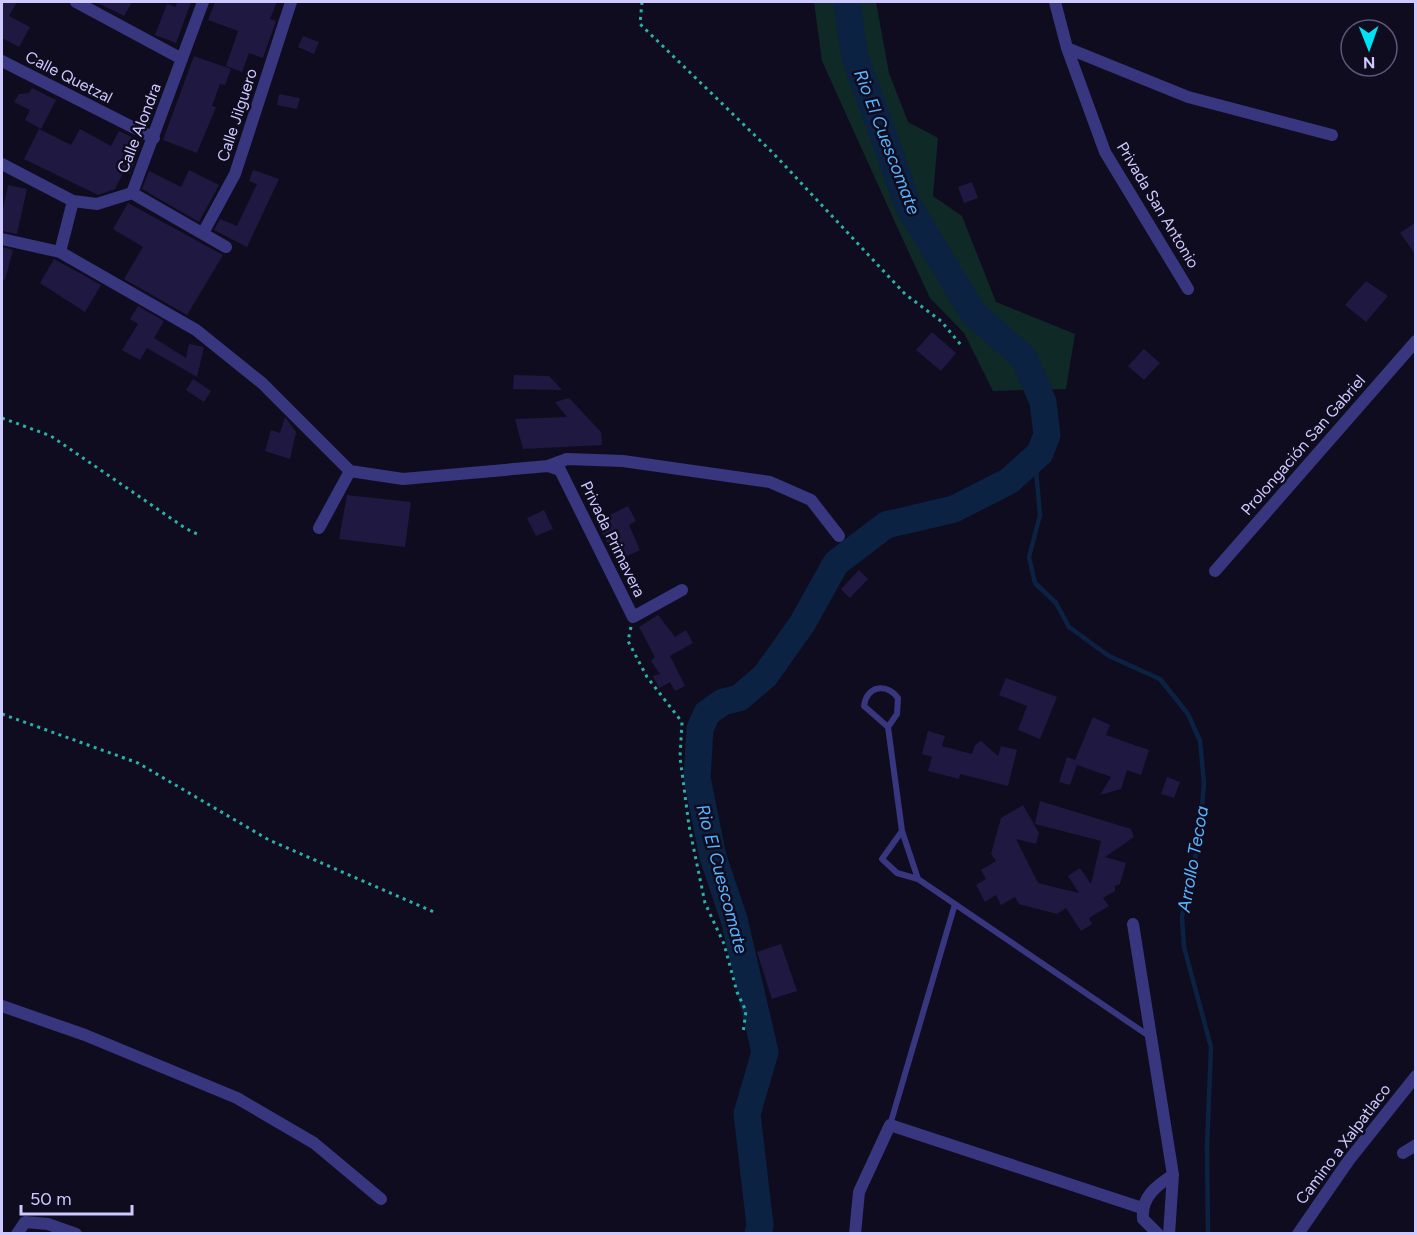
<svg xmlns="http://www.w3.org/2000/svg" width="1417" height="1235" viewBox="0 0 1417 1235" font-family="Figtree,sans-serif">
<style>
.green{fill:#0f2927}
.lines{fill:none;stroke-linecap:round;stroke-linejoin:round}
.stream{stroke:#0b2243;stroke-width:4.5}
.river{stroke:#0b2243;stroke-width:27}
.building{fill:#1f1840}
.path{stroke:#2bb1a6;stroke-width:3;stroke-dasharray:3 4.5;stroke-linecap:butt}
.service{stroke:#37367f;stroke-width:6}
.minor{stroke:#37367f;stroke-width:12}
.labels{text-anchor:middle;dominant-baseline:central;stroke-width:5;stroke-linejoin:round;paint-order:stroke}
.street-label{font-size:16px;fill:#cec9ff;stroke:#0f0c1f}
.water-label{font-size:18px;font-style:italic;fill:#57b5ff;stroke:#0f0c1f}
</style>
<rect width="100%" height="100%" fill="#0f0c1f"/>
<path class="green" d="M814,2H876L889,73L908,122L938,138L933,196L962,216L996,302L1075,334L1066,389L993,391L964,333L930,298L898,229L822,61Z"/>
<g class="lines">
<path class="stream" d="M1040,453L1036,470L1040,515L1029,557L1035,583L1056,603L1069,627L1109,656L1160,679L1188,714L1200,741L1204,783L1199,840L1182,917L1184,947L1211,1047L1207,1147L1208,1234"/>
<path class="river" d="M758,1234L760,1225L747,1114L765,1052L734,919L713,857L697,778L700,729L707,713L723,702L739,698L765,676L802,624L836,563L886,525L954,509L1009,481L1040,453L1047,435L1043,402L1024,358L973,313L908,205L854,54L847,2"/>
</g>
<path class="building" d="M2,2H17L9,16L30,27L19,47L2,38Z
M96,2H132L124,16Z
M177,2H191L176,43L155,35L167,4L176,7Z
M215,2H277L270,19L276,21L263,58L249,53L242,72L226,66L238,31L208,20Z
M303,36L319,42L314,54L298,47Z
M194,56L231,69L225,85L220,84L212,106L216,107L197,153L163,140Z
M32,88L56,100L41,129L25,120L30,110L14,102L19,94L29,93Z
M279,94L300,98L297,109L277,105Z
M39,129L71,145L80,129L111,146L119,131L142,142L130,174L124,171L115,189L98,195L24,159Z
M189,170L219,185L199,222L142,189L149,171L181,187Z
M253,170L279,179L247,247L214,230L220,219L237,226L257,184L249,181Z
M972,182L978,198L964,203L958,187Z
M8,185L27,189L17,234L2,231V213Z
M128,203L223,255L187,315L124,279L143,247L113,229Z
M1416,222V255L1400,233Z
M2,247L13,250L5,280L2,279Z
M54,259L101,285L85,312L40,283Z
M1366,281L1388,296L1366,322L1345,305Z
M138,306L164,321L154,338L186,358L189,344L204,347L197,377L147,348L140,360L122,350L138,324L130,319Z
M932,332L956,353L941,371L916,350Z
M1144,349L1160,363L1144,380L1128,366Z
M514,375L549,376L562,390L513,389Z
M193,379L211,391L204,402L186,390Z
M569,398L601,432L602,445L523,449L515,419L567,417L555,402Z
M285,417L296,432L290,459L265,451L271,430L280,433Z
M347,495L411,502L405,547L339,539Z
M628,506L636,521L629,525L640,550L617,561L596,522Z
M544,510L553,529L536,536L527,518Z
M859,570L868,579L850,598L841,589Z
M658,615L675,637L686,630L693,643L670,656L685,686L675,691L670,682L659,688L653,676L660,674L651,661L655,657L639,627Z
M1006,678L1057,697L1040,739L1018,730L1027,706L999,695Z
M1093,717L1110,725L1106,735L1149,750L1141,775L1127,770L1121,789L1100,795L1111,777L1077,765L1070,785L1059,782L1067,757L1075,760Z
M928,731L945,736L942,746L972,754L975,745L981,741L998,756L1001,746L1017,750L1008,786L960,774L959,779L928,771L932,757L922,754Z
M1167,777L1180,782L1174,798L1161,794Z
M1040,801L1131,829L1134,837L1105,857L1126,863L1120,884L1115,886V891L1103,898L1109,906L1089,918L1092,924L1081,931L1066,908L1057,914L1019,904L1015,897L1001,905L996,895L985,902L976,885L986,879L981,870L996,861L991,854L1001,818L1023,805L1039,833L1036,844L1016,839L1038,883L1079,893L1068,876L1080,868L1091,884L1101,841L1035,824Z
M781,944L797,991L772,999L757,952Z"/>
<g class="lines">
<path class="path" d="M642,2L640,24L773,153L905,294L941,321L961,345
M2,418L51,436L185,528L199,535
M631,627L628,641L647,677L682,722L680,757L689,826L705,903L724,944L737,992L746,1011L743,1033
M2,714L138,763L269,840L436,913"/>
<path class="service" d="M888,727L864,706C867,685 887,683 898,698L897,714L888,727L902,831L882,859L897,873L918,879L1149,1036
M902,831L918,879
M890,1125L955,904"/>
<path class="minor" d="M76,2L182,59
M1055,2L1067,48L1105,152L1188,289
M1067,48L1188,97L1332,135
M2,61L154,138
M2,164L73,201L97,204L132,193
M132,193L203,2
M132,193L226,247
M203,233L235,174L291,2
M2,239L60,252L196,330L262,383L350,471L403,479L548,466L567,459L623,461L770,482L811,500L839,536
M60,252L73,201
M548,466L560,470L633,617L682,590
M319,528L350,471
M1215,571L1416,341
M1133,924L1173,1175L1169,1234
M2,1006L85,1035L237,1098L314,1143L381,1199
M1403,1153L1416,1145
M17,1234L25,1222L48,1224L76,1234
M855,1234L859,1192L890,1125L1142,1208
M1158,1234L1143,1219C1141,1197 1156,1186 1173,1175
M1298,1234L1349,1160L1416,1076"/>
</g>
<g class="labels">
<g class="street-label">
<text transform="translate(69 77) rotate(27)">Calle Quetzal</text>
<text transform="translate(237 115) rotate(-72)">Calle Jilguero</text>
<text transform="translate(139 128) rotate(-69)">Calle Alondra</text>
<text transform="translate(1158 205) rotate(59)">Privada San Antonio</text>
<text transform="translate(1303 445) rotate(-49)">Prolongación San Gabriel</text>
<text transform="translate(613 539) rotate(64)">Privada Primavera</text>
<text transform="translate(1343 1144) rotate(-53)">Camino a Xalpatlaco</text>
</g>
<g class="water-label">
<text transform="translate(887 142) rotate(69)">Rio El Cuescomate</text>
<text transform="translate(1193 859) rotate(-80)">Arrollo Tecoa</text>
<text transform="translate(722 879) rotate(75)">Rio El Cuescomate</text>
</g>
</g>
<rect width="1417" height="1235" fill="none" stroke="#cec9ff" stroke-width="6"/>
<g transform="translate(1369 48) rotate(179)"><circle r="28" fill="#0f0c1f" stroke="#5b5879" stroke-width="1.5"/>
<path d="M0-4.5L10 22L0 15L-10 22Z" fill="#00e2f4"/>
<text y="-9" font-size="16" font-weight="bold" text-anchor="middle" fill="#cec9ff">N</text>
</g>
<path d="M21 1205v9h111v-9" fill="none" stroke="#cec9ff" stroke-width="3"/>
<text x="30" y="1205" font-size="18" fill="#cec9ff" stroke="#0f0c1f" stroke-width="4.5" paint-order="stroke">50 m</text>
</svg>
